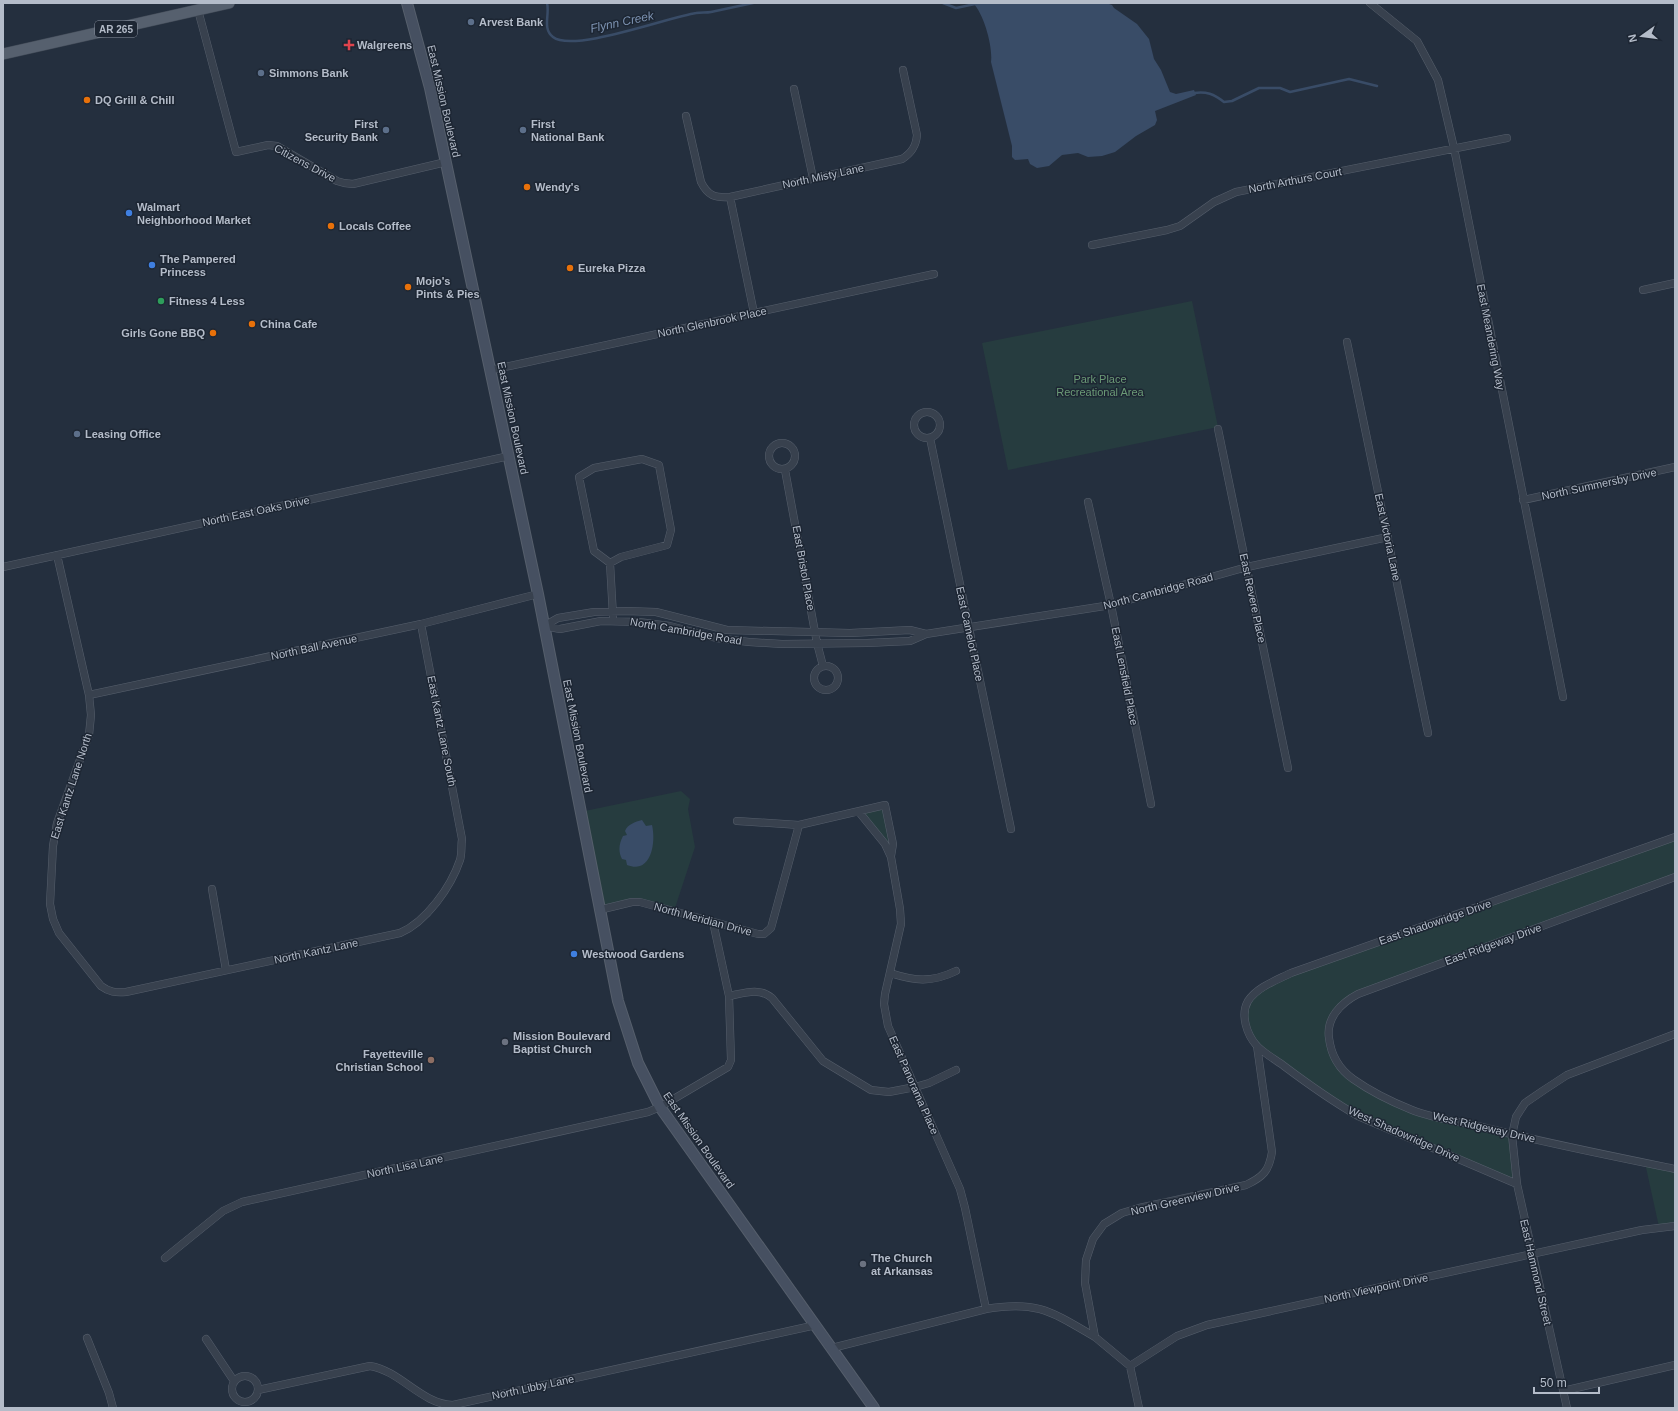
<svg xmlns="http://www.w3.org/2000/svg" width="1678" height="1411" viewBox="0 0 1678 1411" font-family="Arial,sans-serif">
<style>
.green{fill:#263c3f}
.water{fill:#394c67}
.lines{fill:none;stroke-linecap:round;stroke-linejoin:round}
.stream{stroke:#394c67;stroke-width:2.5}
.minor-casing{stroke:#565f6c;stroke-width:8}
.secondary-casing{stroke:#565f6c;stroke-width:12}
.primary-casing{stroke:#414a57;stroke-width:12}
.minor{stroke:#38414e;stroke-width:7}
.secondary{stroke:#465061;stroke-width:10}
.primary{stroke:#56606e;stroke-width:11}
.service-dot{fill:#5c6f8a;stroke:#1d2633;stroke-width:1.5}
.health-dot{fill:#e0444e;stroke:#1d2633;stroke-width:1.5}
.food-dot{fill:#e8710a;stroke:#1d2633;stroke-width:1.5}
.shop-dot{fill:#3f7fe0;stroke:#1d2633;stroke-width:1.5}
.leisure-dot{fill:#2e9e5b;stroke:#1d2633;stroke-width:1.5}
.worship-dot{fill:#6b7280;stroke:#1d2633;stroke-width:1.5}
.education-dot{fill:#8d6e63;stroke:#1d2633;stroke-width:1.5}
.labels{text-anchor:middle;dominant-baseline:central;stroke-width:3;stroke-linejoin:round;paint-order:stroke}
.shield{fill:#1d2633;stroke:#878f9c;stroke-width:1}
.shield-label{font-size:10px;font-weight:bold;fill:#b4bcc9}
.poi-label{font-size:11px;font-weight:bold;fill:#b4bcc9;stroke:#1d2633;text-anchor:start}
.street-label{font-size:11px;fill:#b4bcc9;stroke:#1d2633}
.park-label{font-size:11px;fill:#6b9a76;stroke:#1d2633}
.water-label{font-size:12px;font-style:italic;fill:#7c92b1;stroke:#1d2633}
</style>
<rect width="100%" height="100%" fill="#242f3e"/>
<path class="green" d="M1192,301L1218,427L1008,470L982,343Z
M681,791L690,799L688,809L695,847L674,911L641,902L599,910L580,812Z
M885,805L891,857L859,812Z
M1675,837V877L1358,994L1332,1017L1330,1049L1352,1078L1413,1110L1512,1135L1517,1184L1358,1116L1257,1046L1244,1017L1248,1001L1272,982Z
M1645,1163L1675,1169V1226L1659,1227Z"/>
<path class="water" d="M973,3H1106L1112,5L1114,8L1137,24L1149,39L1154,59L1161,70L1170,92L1176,94L1194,90L1196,95L1155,111L1157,120L1155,125L1136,136L1115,152L1102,156L1088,157L1078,153L1062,155L1049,166L1037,168L1030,164L1028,159L1015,160L1012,157V146L991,62C993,47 984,14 973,3Z
M642,820L646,826L652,825C656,841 652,875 627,865L626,860L622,859C618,851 619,844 623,836L627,835L625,831C628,824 635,822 642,820Z"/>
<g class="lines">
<path class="stream" d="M547,3C550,14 542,29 553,37C573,53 669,17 696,13C701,12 706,13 711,12C725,9 739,6 753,3
M943,3L956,8L975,4
M1194,93C1206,91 1214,94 1224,102L1232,101L1259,88H1280L1290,92L1349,79L1377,86"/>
<g class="minor-casing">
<path id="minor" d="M1370,3L1417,41L1438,80L1454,148L1563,697
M198,10L236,152L268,145L277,146L337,181L344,183L353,184L446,162
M794,89L813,178
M686,116L701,182C708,196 715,198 730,197L902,159C912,153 916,146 917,135L903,70
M730,197L754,313
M1092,245L1167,230L1180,226L1214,202L1236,192L1507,138
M1643,290L1675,283
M1347,342L1428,733
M491,370L934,274
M914 425a13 13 0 1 1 26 0a13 13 0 1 1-26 0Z
M1218,429L1288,768
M930,438L969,628L1011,829
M769 456a13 13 0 1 1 26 0a13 13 0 1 1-26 0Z
M642,459L659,465L671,530L667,545L621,557L610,563L594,551L579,477L594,468Z
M785,470L817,643L823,666
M1523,500L1675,467
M1088,502L1111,605L1151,804
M57,555L89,695L91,715L89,735L57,823L53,846L50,904L53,919L59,933L101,986C109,992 116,993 126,992L400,933C426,922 451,887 460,860C462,854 461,845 462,839L421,624
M610,563L613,616
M3,567L509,456
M544,626L560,629L601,621L639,622L670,626L716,638L749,642L782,644L867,643L910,641L926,634L1111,605L1247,567L1388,537
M544,626L558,618L594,612L626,611L656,612L727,630L850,633L910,630L926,634
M814 678a12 12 0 1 1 24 0a12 12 0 1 1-24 0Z
M89,695L421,624L538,594
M859,812L885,844L891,857L900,909L901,924L885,994L884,1004L888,1026L960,1189L965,1208L986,1309
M737,821L799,825L885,805L893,844L891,856
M1675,877L1358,994C1341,1003 1326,1018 1329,1038C1331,1055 1339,1069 1353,1079C1370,1091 1392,1102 1412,1110C1432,1118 1460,1122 1482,1127C1546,1143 1611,1156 1675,1169
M212,889L226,970
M599,910L632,902H640L758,934H764L771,928L799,825
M890,973C915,981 931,983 956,971
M729,996C744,993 759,987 772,998L823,1061L871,1090L889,1092L915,1087L929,1083L956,1070
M1517,1184L1358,1116C1332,1101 1308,1084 1284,1066C1276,1060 1265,1054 1257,1046C1247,1035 1240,1015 1248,1001C1257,987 1277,980 1291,973L1675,837
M165,1258L223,1211L242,1202L648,1112L660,1107L728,1067L731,1060L729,996L713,922
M1095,1337L1130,1366L1177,1336L1207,1325L1642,1230L1675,1226
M87,1338L109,1393L113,1408
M206,1339L234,1381
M832,1348L986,1309C1037,1300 1052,1312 1095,1337L1085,1283L1086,1260L1093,1239L1104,1224L1122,1213L1139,1208L1246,1185C1263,1177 1269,1171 1272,1152L1257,1046
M1130,1366L1139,1408
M232 1389a13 13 0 1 1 26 0a13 13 0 1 1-26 0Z
M258,1390L370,1366C401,1371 421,1404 453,1405L816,1325
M1563,1391L1675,1365
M1567,1408L1517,1184L1512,1135L1516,1117L1525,1103L1544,1090L1567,1075L1675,1034"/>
</g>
<g class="secondary-casing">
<path id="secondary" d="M407,3L430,88L538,594L618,1001L638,1063L660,1107L874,1408"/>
</g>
<g class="primary-casing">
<path id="primary" d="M3,54L229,3"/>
</g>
<use href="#minor" class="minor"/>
<use href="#secondary" class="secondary"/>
<use href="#primary" class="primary"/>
</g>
<g class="service-dot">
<circle cx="471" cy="22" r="4"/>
<circle cx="261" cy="73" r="4"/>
<circle cx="386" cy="130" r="4"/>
<circle cx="523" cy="130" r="4"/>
<circle cx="77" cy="434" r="4"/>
</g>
<path class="health-dot" d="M347 39h4v4h4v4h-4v4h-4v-4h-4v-4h4z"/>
<g class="food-dot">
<circle cx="87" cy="100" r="4"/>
<circle cx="527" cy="187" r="4"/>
<circle cx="331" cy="226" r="4"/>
<circle cx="570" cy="268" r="4"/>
<circle cx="408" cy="287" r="4"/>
<circle cx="252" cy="324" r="4"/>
<circle cx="213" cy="333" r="4"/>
</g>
<g class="shop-dot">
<circle cx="129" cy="213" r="4"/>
<circle cx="152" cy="265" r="4"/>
<circle cx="574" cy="954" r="4"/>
</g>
<circle class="leisure-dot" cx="161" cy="301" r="4"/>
<g class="worship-dot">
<circle cx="505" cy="1042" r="4"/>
<circle cx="863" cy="1264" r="4"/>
</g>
<circle class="education-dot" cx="431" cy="1060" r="4"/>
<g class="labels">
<rect class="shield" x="95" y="21" width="42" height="16" rx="3"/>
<g class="shield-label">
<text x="116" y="29">AR 265</text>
</g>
<g class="poi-label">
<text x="479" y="22">Arvest Bank</text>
<text x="357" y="45">Walgreens</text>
<text x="269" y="73">Simmons Bank</text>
<text x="95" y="100">DQ Grill &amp; Chill</text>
<text x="378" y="124" text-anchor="end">First<tspan x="378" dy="13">Security Bank</tspan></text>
<text x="531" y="124">First<tspan x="531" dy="13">National Bank</tspan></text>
<text x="535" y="187">Wendy's</text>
<text x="137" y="207">Walmart<tspan x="137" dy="13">Neighborhood Market</tspan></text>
<text x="339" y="226">Locals Coffee</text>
<text x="160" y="259">The Pampered<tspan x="160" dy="13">Princess</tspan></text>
<text x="578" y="268">Eureka Pizza</text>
<text x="416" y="281">Mojo's<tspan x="416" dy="13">Pints &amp; Pies</tspan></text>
<text x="169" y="301">Fitness 4 Less</text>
<text x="260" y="324">China Cafe</text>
<text x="205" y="333" text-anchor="end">Girls Gone BBQ</text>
<text x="85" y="434">Leasing Office</text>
<text x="582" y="954">Westwood Gardens</text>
<text x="513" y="1036">Mission Boulevard<tspan x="513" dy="13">Baptist Church</tspan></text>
<text x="423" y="1054" text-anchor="end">Fayetteville<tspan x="423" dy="13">Christian School</tspan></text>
<text x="871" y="1258">The Church<tspan x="871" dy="13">at Arkansas</tspan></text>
</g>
<g class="street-label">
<text transform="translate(444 101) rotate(77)">East Mission Boulevard</text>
<text transform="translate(305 163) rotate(28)">Citizens Drive</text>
<text transform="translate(823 176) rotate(-12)">North Misty Lane</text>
<text transform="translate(1295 180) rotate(-11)">North Arthurs Court</text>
<text transform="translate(712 322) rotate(-12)">North Glenbrook Place</text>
<text transform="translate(1491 337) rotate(79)">East Meandering Way</text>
<text transform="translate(513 418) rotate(78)">East Mission Boulevard</text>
<text transform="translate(1599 484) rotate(-12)">North Summersby Drive</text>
<text transform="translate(256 511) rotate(-12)">North East Oaks Drive</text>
<text transform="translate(1388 537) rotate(78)">East Victoria Lane</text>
<text transform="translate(804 568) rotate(80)">East Bristol Place</text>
<text transform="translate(1158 591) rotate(-15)">North Cambridge Road</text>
<text transform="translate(1253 598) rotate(78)">East Revere Place</text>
<text transform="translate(686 631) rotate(10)">North Cambridge Road</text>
<text transform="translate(970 634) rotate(78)">East Camelot Place</text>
<text transform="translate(314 647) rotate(-12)">North Ball Avenue</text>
<text transform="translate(1125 676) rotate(79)">East Lensfield Place</text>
<text transform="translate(442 731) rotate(79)">East Kantz Lane South</text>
<text transform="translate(578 736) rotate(79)">East Mission Boulevard</text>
<text transform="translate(71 786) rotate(-72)">East Kantz Lane North</text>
<text transform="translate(703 919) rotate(15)">North Meridian Drive</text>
<text transform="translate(1435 922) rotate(-19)">East Shadowridge Drive</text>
<text transform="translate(1493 944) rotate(-20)">East Ridgeway Drive</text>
<text transform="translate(316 951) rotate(-12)">North Kantz Lane</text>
<text transform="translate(914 1085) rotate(66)">East Panorama Place</text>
<text transform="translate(1484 1127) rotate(13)">West Ridgeway Drive</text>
<text transform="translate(1404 1134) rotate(24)">West Shadowridge Drive</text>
<text transform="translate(699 1140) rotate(55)">East Mission Boulevard</text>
<text transform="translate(405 1166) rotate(-12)">North Lisa Lane</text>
<text transform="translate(1185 1199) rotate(-13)">North Greenview Drive</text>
<text transform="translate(1536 1272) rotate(77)">East Hammond Street</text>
<text transform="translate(1376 1288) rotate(-12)">North Viewpoint Drive</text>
<text transform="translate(533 1387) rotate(-12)">North Libby Lane</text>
</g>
<g class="park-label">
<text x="1100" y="379">Park Place<tspan x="1100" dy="13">Recreational Area</tspan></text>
</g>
<g class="water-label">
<text transform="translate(622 22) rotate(-12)">Flynn Creek</text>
</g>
</g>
<rect width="1678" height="1411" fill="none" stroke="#b4bcc9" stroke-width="8"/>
<g transform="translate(1642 36) rotate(256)" stroke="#1d2633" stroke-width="3" paint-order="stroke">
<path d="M0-3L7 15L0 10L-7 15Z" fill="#b4bcc9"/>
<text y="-6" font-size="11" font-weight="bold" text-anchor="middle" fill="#b4bcc9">N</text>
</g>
<path d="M1534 1387v6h65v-6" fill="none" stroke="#b4bcc9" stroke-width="2"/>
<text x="1540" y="1387" font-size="12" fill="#b4bcc9" stroke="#1d2633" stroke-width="3" paint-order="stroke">50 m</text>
</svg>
